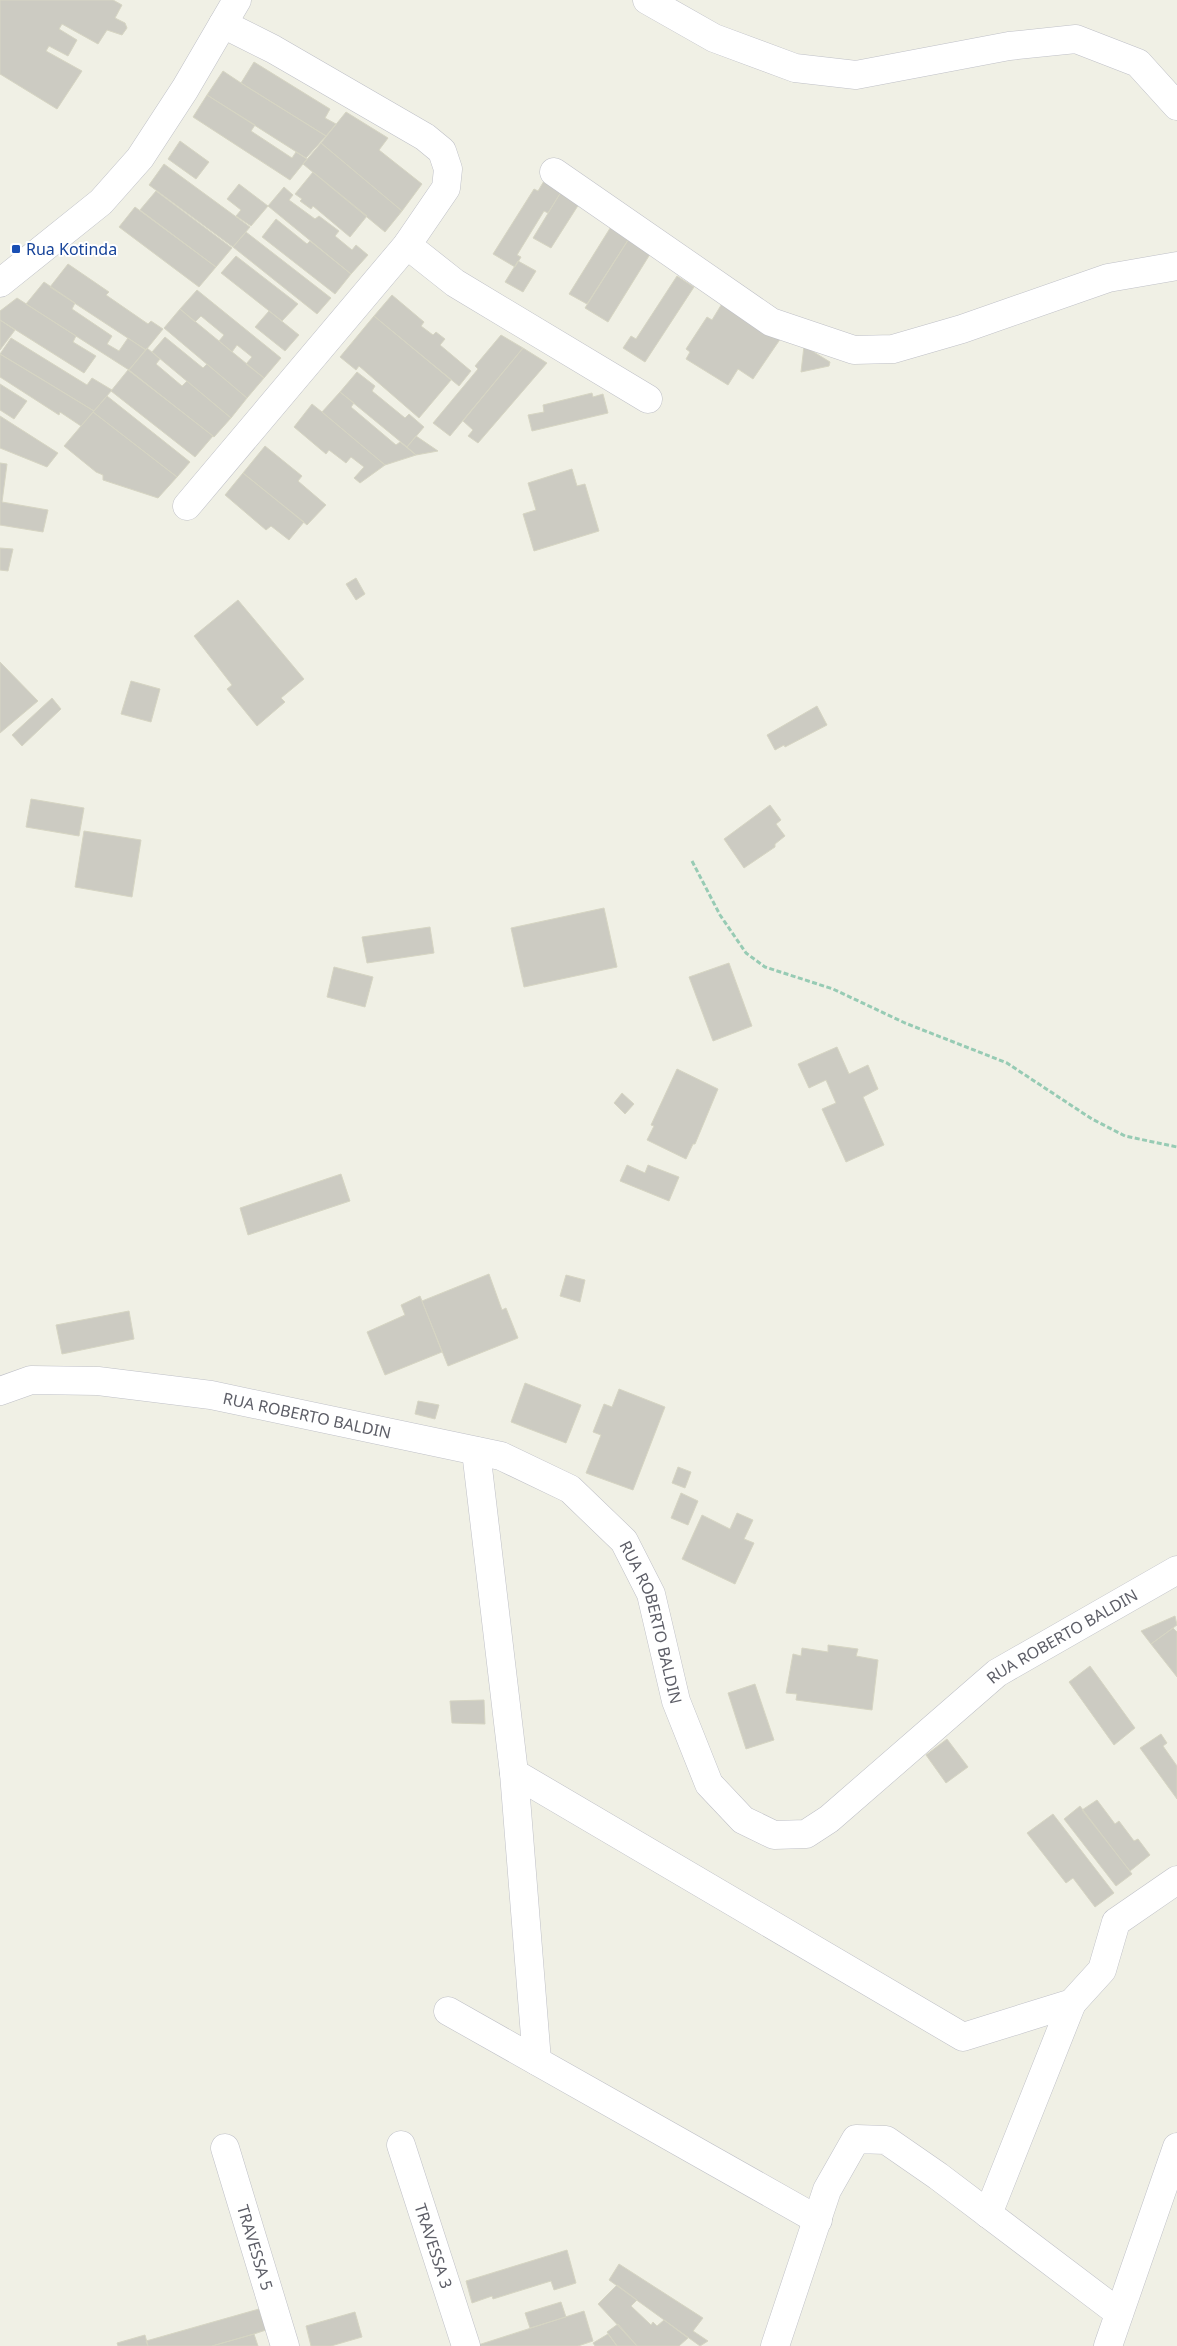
<svg xmlns="http://www.w3.org/2000/svg" width="1177" height="2346" viewBox="0 0 1177 2346" font-family="'Noto Sans',sans-serif">
<style>
.building{fill:#cccbc2;stroke:#d6d5c3}
.lines{fill:none;stroke-linecap:round;stroke-linejoin:round}
.street-casing{stroke:#bfc0c7;stroke-width:29}
.path{stroke:#97cbb4;stroke-width:3;stroke-dasharray:5 2.5;stroke-linecap:butt}
.street{stroke:#fff;stroke-width:28}
.transit-dot{fill:#1a4fb4;stroke:#fff;stroke-width:2}
.labels{text-anchor:middle;dominant-baseline:central;stroke-width:4;stroke-linejoin:round;paint-order:stroke}
.transit-label{font-size:16px;fill:#164399;stroke:#fff;text-anchor:start}
.street-label{font-size:16px;fill:#5d5e67;stroke:#fff}
</style>
<rect width="100%" height="100%" fill="#f0f0e5"/>
<path class="building" d="M0,0H113L122,5L115,18L125,23L127,28L122,35L107,30L98,44L62,24L59,29L77,40L68,56L49,46L46,51L82,71L57,109L0,74Z
M254,62L330,109L325,118L336,124L326,136L241,83Z
M223,71L241,83L326,136L306,158L207,95Z
M207,95L255,125L251,131L292,158L296,152L307,159L290,180L193,117Z
M346,112L388,138L379,150L422,184L402,211L321,143Z
M180,141L209,162L196,179L168,159Z
M321,143L402,211L385,232L303,164Z
M164,164L250,227L233,247L149,185Z
M313,172L367,216L350,237L313,206L311,209L300,201L302,199L295,194Z
M544,181L561,192L548,213L544,211L517,255L521,257L515,267L493,254L534,189L538,191Z
M239,184L268,206L251,226L236,216L241,210L227,199Z
M284,187L293,195L289,200L315,219L319,216L339,231L335,236L352,250L356,245L368,255L351,274L268,206Z
M156,191L232,248L216,267L140,210Z
M561,192L579,204L551,248L533,238Z
M135,207L216,267L199,287L119,227Z
M276,219L307,244L310,241L351,274L335,294L262,237Z
M612,225L630,237L587,304L569,294Z
M246,232L331,298L317,314L233,247Z
M630,237L652,251L608,322L585,308Z
M236,256L298,304L282,321L221,273Z
M518,261L536,271L523,292L505,282Z
M68,264L109,292L106,295L148,324L151,321L163,329L146,350L50,287Z
M677,276L694,287L645,362L623,348L631,336L636,339Z
M44,282L75,303L72,309L112,336L107,344L119,351L128,338L146,350L129,370L26,304Z
M197,290L281,358L264,378L246,364L252,357L237,345L232,352L219,341L224,335L201,316L195,322L180,309Z
M392,295L424,322L421,326L433,335L436,332L445,339L440,345L471,371L459,386L374,316Z
M17,298L76,336L73,342L96,356L84,373L0,320V311Z
M723,302L781,338L753,379L738,369L728,385L686,359L690,352L686,349L707,317L712,320Z
M180,309L264,378L247,398L164,328Z
M269,311L299,335L285,351L255,327Z
M374,316L451,380L419,418L359,366L356,370L340,357Z
M0,320L15,330L0,350Z
M501,335L523,348L450,436L433,423L478,369L475,366Z
M165,337L203,368L207,364L247,398L231,418L152,352Z
M11,338L87,385L92,378L112,390L94,411L0,354Z
M804,346L830,362L829,366L801,372Z
M147,348L160,359L156,364L182,386L187,381L231,418L214,437L129,370Z
M523,348L547,363L478,443L468,436L473,430L463,421Z
M0,354L45,381L94,411L81,426L60,412L59,415L0,377Z
M128,370L213,436L195,457L111,391Z
M357,372L375,386L372,391L405,418L409,414L424,427L407,447L340,392Z
M0,384L27,401L14,419L0,410Z
M340,392L354,403L351,407L396,445L400,442L416,455L385,465L322,412Z
M592,393L593,397L603,394L608,413L532,431L528,415L544,412L543,405Z
M107,396L190,462L177,477L93,412Z
M312,404L322,412L385,465L360,483L354,478L364,467L351,457L346,463L329,450L326,454L294,427Z
M93,412L177,477L158,498L103,480V475L96,472L64,446Z
M0,416L58,453L47,467L0,448Z
M416,436L438,451L416,455L407,447Z
M265,446L302,476L298,481L326,505L307,525L243,473Z
M0,463L7,464L2,502L48,510L43,532L0,525Z
M572,469L577,486L585,484L599,531L534,551L523,514L536,510L528,483Z
M243,473L304,522L289,540L271,526L266,530L225,495Z
M0,548L13,549L8,571L0,570Z
M356,578L365,594L356,600L346,584Z
M238,600L304,679L281,698L285,702L257,726L227,689L232,685L194,636Z
M0,662L38,701L0,733Z
M131,681L160,689L151,722L121,714Z
M52,698L61,709L22,746L12,735Z
M817,706L827,725L785,747L784,745L775,750L767,735Z
M31,799L84,808L79,836L26,827Z
M770,805L781,820L776,824L785,836L775,844V847L744,868L724,839Z
M84,831L141,840L132,897L75,887Z
M604,908L617,967L524,987L511,928Z
M430,927L434,953L367,963L362,937Z
M729,963L752,1026L713,1041L689,977Z
M334,967L373,977L365,1007L327,997Z
M837,1047L849,1074L868,1065L878,1089L863,1097L884,1145L846,1162L822,1109L836,1103L826,1080L809,1088L798,1064Z
M677,1069L718,1089L695,1144H693L686,1159L647,1140L654,1126L651,1125Z
M622,1093L634,1104L625,1114L614,1103Z
M627,1165L645,1173L648,1165L679,1177L669,1201L620,1181Z
M341,1174L350,1201L248,1235L240,1208Z
M489,1274L502,1310L506,1308L518,1338L448,1366L422,1301Z
M566,1275L585,1280L580,1302L560,1296Z
M420,1296L442,1352L385,1375L367,1332L405,1315L401,1305Z
M129,1311L134,1339L62,1354L56,1325Z
M525,1383L581,1405L566,1443L511,1422Z
M619,1389L665,1407L633,1490L586,1473L601,1435L593,1432L604,1404L612,1407Z
M418,1401L439,1405L435,1419L415,1414Z
M678,1467L691,1472L685,1488L672,1483Z
M681,1493L698,1501L688,1525L671,1518Z
M737,1513L753,1520L744,1539L754,1543L735,1584L682,1559L702,1515L730,1529Z
M1175,1616L1177,1625L1151,1644L1141,1631Z
M1173,1628L1177,1632V1677L1151,1644Z
M828,1645L858,1649L856,1656L878,1660L872,1710L796,1700L797,1694L786,1693L793,1654L801,1656L802,1648L828,1652Z
M1090,1666L1135,1728L1114,1745L1069,1682Z
M755,1684L774,1740L746,1749L728,1693Z
M484,1700L485,1724L452,1723L450,1701Z
M1161,1734L1167,1743L1163,1746L1177,1766V1799L1140,1748Z
M947,1739L968,1767L946,1783L926,1755Z
M1097,1800L1115,1824L1119,1821L1134,1841L1138,1839L1150,1855L1130,1871L1082,1810Z
M1080,1806L1132,1874L1116,1886L1064,1819Z
M1053,1814L1114,1893L1095,1907L1073,1878L1066,1883L1027,1833Z
M567,2250L576,2283L554,2290L551,2281L493,2299L492,2296L472,2303L466,2281Z
M619,2264L703,2318L693,2331L708,2341L700,2346L609,2280Z
M617,2285L637,2300L631,2306L651,2325L653,2322L657,2326L664,2320L688,2338L679,2346H637L598,2304Z
M561,2302L566,2317L530,2328L525,2313Z
M259,2309L266,2330L254,2334L212,2346H148L146,2341Z
M584,2311L593,2341L578,2346H475Z
M355,2312L362,2337L331,2346H311L306,2326Z
M618,2324L637,2346H617L607,2332Z
M254,2334L258,2346H212Z
M608,2334L617,2346H595L593,2343Z
M145,2335L148,2346H118L117,2343Z"/>
<g class="lines">
<g class="street-casing">
<g id="street">
<path d="M647,0L714,38L795,68L856,75L1009,46L1076,39L1138,63L1177,106"/>
<path d="M554,172L771,322L854,350L893,349L962,329L1108,278L1177,266"/>
<path d="M407,245L455,283L648,399"/>
<path d="M0,283L101,202L140,158L185,89L237,0"/>
<path d="M187,506L407,245L446,188L448,169L442,151L425,137L273,49L223,24"/>
<path id="s1" d="M0,1391L31,1380L98,1381L211,1395L501,1456L570,1489L624,1541L651,1594L676,1701L709,1784L743,1820L774,1835L806,1834L829,1819L997,1673L1177,1570"/>
<path d="M476,1451L514,1773L537,2061"/>
<path d="M514,1773L963,2037L1072,2003L1102,1970L1116,1922L1177,1880"/>
<path d="M448,2011L818,2220"/>
<path id="s2" d="M401,2145L466,2346"/>
<path id="s3" d="M225,2148L285,2346"/>
<path d="M988,2214L1072,2003"/>
<path d="M775,2346L827,2190L856,2139L886,2140L938,2176L1119,2313"/>
<path d="M1108,2346L1177,2147"/>
</g>
</g>
<path class="path" d="M692,861L720,915L746,953L765,967L833,989L905,1023L1007,1063L1092,1119L1125,1136L1177,1147"/>
<use href="#street" class="street"/>
</g>
<rect class="transit-dot" x="11" y="244" width="10" height="10" rx="2.5"/>
<g class="labels">
<g class="transit-label">
<text x="26" y="249">Rua Kotinda</text>
</g>
<g class="street-label">
<text stroke="none"><textPath href="#s1" startOffset="312">RUA ROBERTO BALDIN</textPath></text>
<text stroke="none"><textPath href="#s1" startOffset="748">RUA ROBERTO BALDIN</textPath></text>
<text stroke="none"><textPath href="#s1" startOffset="1361">RUA ROBERTO BALDIN</textPath></text>
<text stroke="none"><textPath href="#s2" startOffset="106">TRAVESSA 3</textPath></text>
<text stroke="none"><textPath href="#s3" startOffset="104">TRAVESSA 5</textPath></text>
</g>
</g>
</svg>
